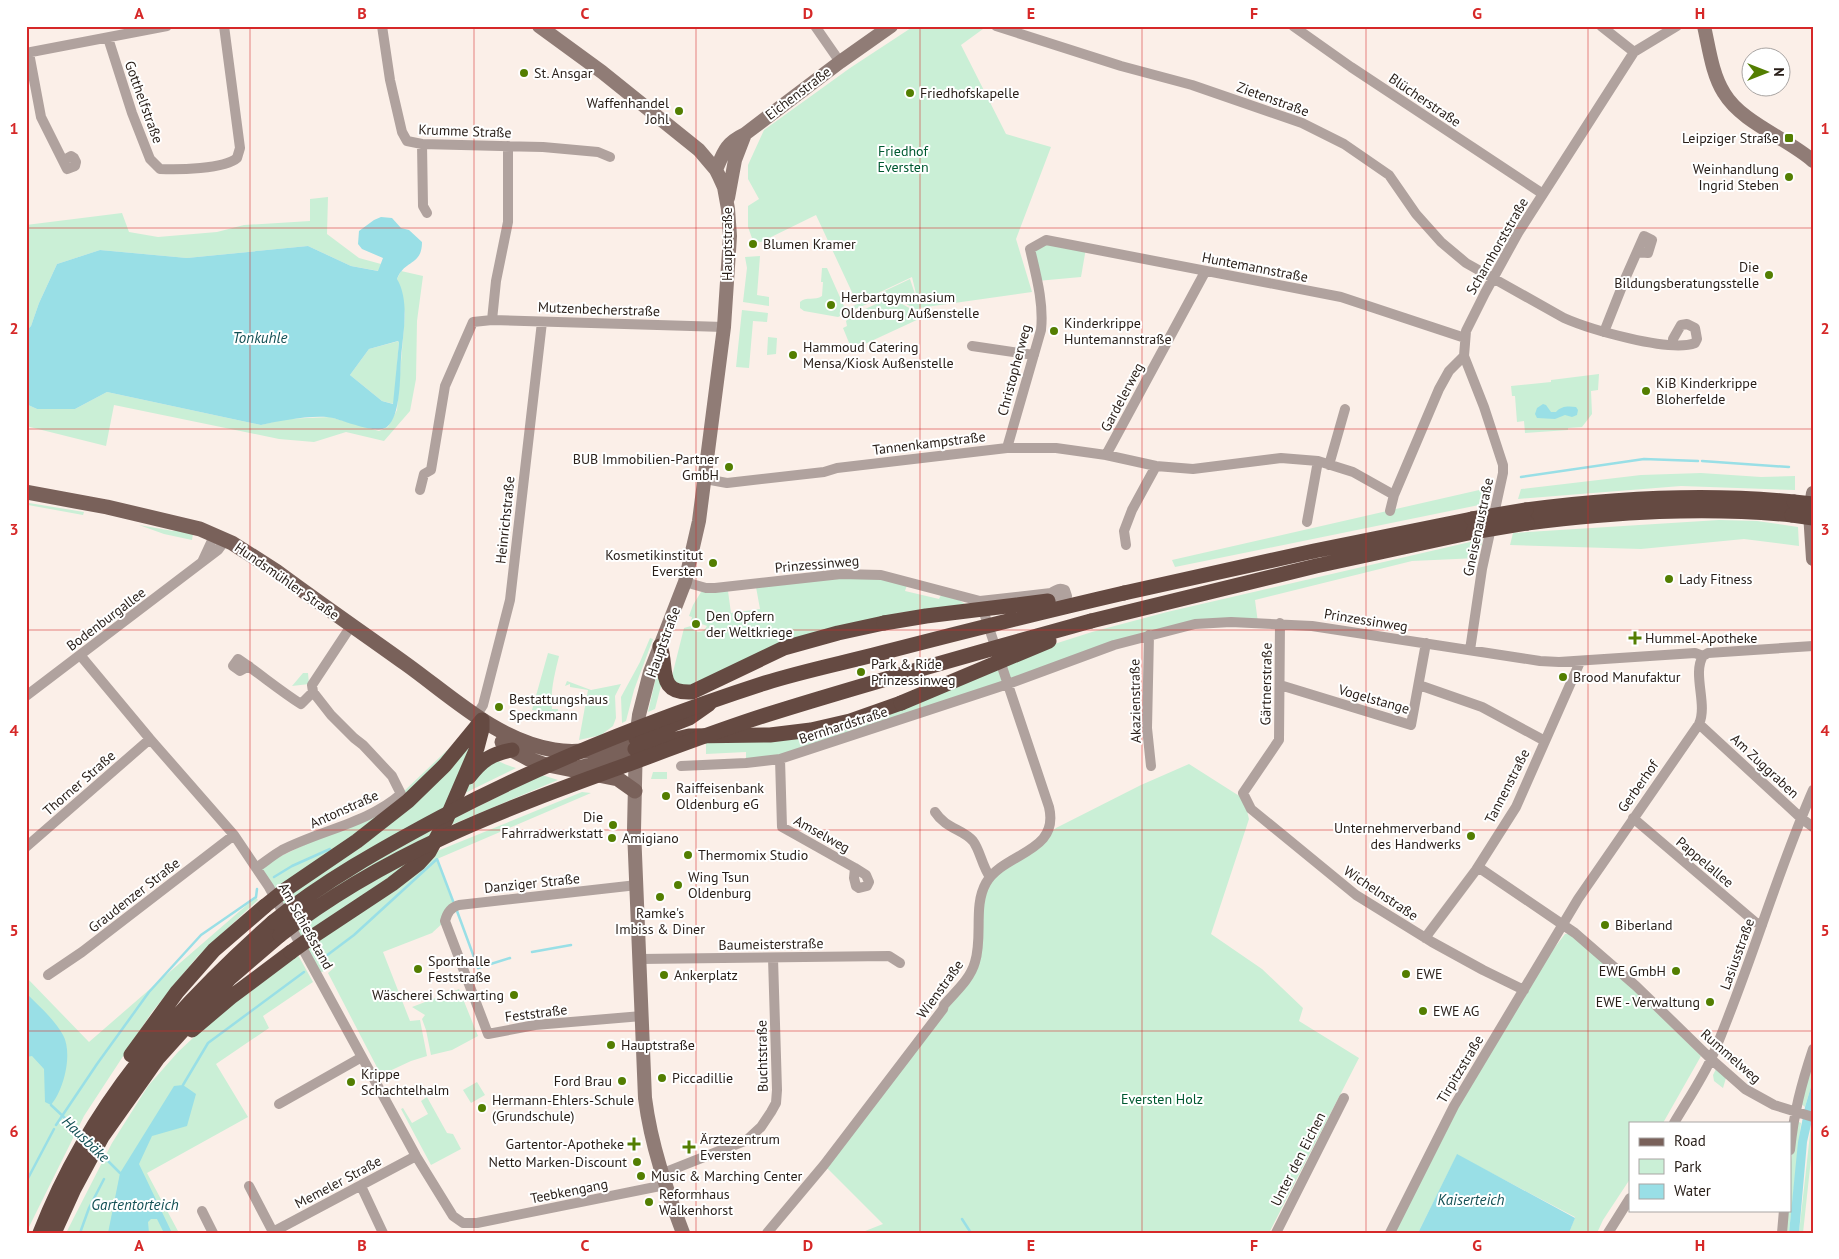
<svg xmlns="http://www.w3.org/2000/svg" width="1839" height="1259" viewBox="0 0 1839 1259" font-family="'PT Sans',sans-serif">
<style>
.green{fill:#caefd6}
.water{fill:#99dfe6;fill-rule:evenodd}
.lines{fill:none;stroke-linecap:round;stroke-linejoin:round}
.stream{stroke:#99dfe6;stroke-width:2.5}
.street{stroke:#b0a29e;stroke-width:10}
.secondary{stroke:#907c76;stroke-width:14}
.primary{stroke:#79615a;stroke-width:15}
.highway{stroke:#654a42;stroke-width:15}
.highway-bridge{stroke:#654a42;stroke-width:15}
.grid{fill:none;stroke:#d62828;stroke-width:1;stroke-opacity:0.55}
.poi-dot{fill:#537e01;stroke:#fff;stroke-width:2}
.labels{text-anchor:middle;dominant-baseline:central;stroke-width:4;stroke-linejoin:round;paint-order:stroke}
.poi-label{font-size:14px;fill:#281e18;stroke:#fff;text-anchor:start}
.street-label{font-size:14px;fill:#281e18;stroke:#fff}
.park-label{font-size:14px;fill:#005931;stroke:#fff}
.water-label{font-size:15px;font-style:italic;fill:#135055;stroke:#fff}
.neatline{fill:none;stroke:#d62828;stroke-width:2}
.grid-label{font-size:16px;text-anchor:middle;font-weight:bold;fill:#d62828}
</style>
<rect width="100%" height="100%" fill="#fbefe8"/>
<path class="green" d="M914,26H977L983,29L961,45L1006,134L1051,147L1016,239L1032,292L919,308L920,310H916L892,295L887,296L855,309L853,306L910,279L919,306L912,277L857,303L816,215L761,242L753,241L748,227V206L759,199L748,179V165L764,130L850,68Z
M328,197L327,234L359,258L381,264L379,271L351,266L308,246L187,258L100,250L57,264L39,303L31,326L26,331V225L122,213L129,232L158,237L217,232L244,225L310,221V199Z
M1038,244L1086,248L1081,277L1037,281L1030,249Z
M760,256L757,295L769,297V306L743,302L747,268L745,257Z
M822,268H827L847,313L838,317L804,311L800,308V302C806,296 815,301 822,296L823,282H821Z
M401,271L423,276L417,321L416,379L410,411L384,441L346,432L314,442L279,439L114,405L106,446L26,426V404L37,409H75L107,392L261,425L285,419L330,417L379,431L388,427L397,410L405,314L397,279Z
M889,298L895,300L920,314L921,318L852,350L843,328L847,326L846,321L852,315Z
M742,310L768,313L767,322L753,321L749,368L736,367Z
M768,337L777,338L776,354L767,355Z
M399,341L394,404L382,401L350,375L369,349Z
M1599,374L1598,390L1591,391L1592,414L1582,427L1568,428V430L1525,433L1524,421L1517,422L1515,396H1512L1511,386L1551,382V380Z
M1701,473L1761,477L1795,476V490L1681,486L1518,499L1521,489L1641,475Z
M1488,488L1484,504L1175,567L1172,560Z
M29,503L84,512L83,515L28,505Z
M1719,520L1757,521L1798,527L1799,546L1744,539L1641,549L1510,545L1513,533Z
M139,525L173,531L177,530L193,534L192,540L164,534Z
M1483,539L1478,558L1412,561L1255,600L1258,623L1165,631L823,746L746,763V752L706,754V738L811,730L1014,657L1092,632L1167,612Z
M871,575L907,585L905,591L939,599L941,595L959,600L965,604L898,613L688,688L671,680L684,628L691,626L695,631C701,633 704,631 707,626L691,620L692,617L689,616L693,605L701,592L728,591L731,613L760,609L756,587Z
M650,638L653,639L634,690L626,721L622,723L621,697L640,662Z
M548,653L559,656C555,673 550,691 552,709H558V717H555V713L532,710Z
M658,668L662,682L655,709L648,712Z
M303,673H308L309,684L292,686Z
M567,681L591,690L621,684L615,696L616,718L613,726L601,735L579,740L588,690L570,687V684L565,686Z
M461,734C479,748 494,762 516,768L465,793L453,819L542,775L558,780L451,825L435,852L582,792L591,793L437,859L454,906L445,921L432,933L383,952L410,1021L420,1020L427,1056L411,1061L381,1075L328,973L336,966L317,974L256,868L346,825L401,794L462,736Z
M1189,764L1244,799L1249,819L1211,934L1262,969L1303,1008L1299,1021L1359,1058L1269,1233H860L883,1224L824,1165L970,973L986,883L1056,828L1141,785Z
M653,772H667V779H651Z
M256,897L258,900L197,957L152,1012L84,1116L26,1233V977L89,1042Z
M1565,934H1570L1630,986L1701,1056L1663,1123H1630V1179L1603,1220L1597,1233H1569L1575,1217L1457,1155L1418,1233H1390L1442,1126L1552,951Z
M298,955L313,982L263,1016L269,1028L216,1064L248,1117L147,1173L179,1233H66L112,1143L148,1086L178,1052L224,1009Z
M459,989L478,1036L452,1050L431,1055L426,1030L422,1019L425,1015L412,1007Z
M1813,1058V1080L1805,1107L1799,1102Z
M1716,1069L1726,1078L1723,1088L1714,1081L1713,1075Z
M477,1082L485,1095L471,1103L463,1090Z
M427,1097L447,1133L453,1134L461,1149L431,1165L401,1109L403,1108L412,1123L428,1114L421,1101Z
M1799,1122L1801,1123L1789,1233H1784L1787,1210H1790V1172L1795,1124Z
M1811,1125L1813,1126V1140L1803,1233H1799Z"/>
<path class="water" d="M381,217L392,218L401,228L409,230L422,242C422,266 405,259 397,279C410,301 403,333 401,358C400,375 401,416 387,427C378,435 345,421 333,418C315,414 279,421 261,425L107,392L75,409H37L26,404V331L31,326L39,303L57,264L100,250L187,258L308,246L351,266L378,271L383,258L362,249L358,244L359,231L374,220ZM398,341L399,342L393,404L382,401L350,375L369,349Z
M1543,404L1546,405L1551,412H1556C1561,406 1568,406 1576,407L1578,410L1577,415L1572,417L1565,415L1555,419L1537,418L1535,414L1537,408Z
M26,993C38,1005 55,1020 63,1035C73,1053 64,1090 51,1105L45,1102L44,1069L32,1056L26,1057Z
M1813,1080V1116L1807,1142L1799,1233H1789L1798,1142L1805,1107Z
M183,1085L196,1094L187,1126L152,1136L139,1164L172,1233H164L157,1219H151L148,1222L149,1233H108L120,1173L174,1086Z
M1457,1154L1575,1218L1569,1233H1418Z"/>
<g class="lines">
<path class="stream" d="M1702,461L1789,467
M1521,477L1644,459L1698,461
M274,877L292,866L330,849
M457,911L478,968L510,958
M532,952L571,945
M326,956L354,935L437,859L453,901
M183,1085L208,1043L304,972
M51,1105L83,1135
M56,1125L97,1064L149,992L201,935L256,897L257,889
M99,1152L120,1173
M26,1182L54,1129
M962,1219L971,1233
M80,1233L89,1208L104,1179"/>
<path class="street" d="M382,26L390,80L402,132L407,141L422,144L543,147L598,152L610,157
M815,26L840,62
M996,26L1121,66L1192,85L1302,123L1344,144L1389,175L1416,214L1441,242L1466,263L1564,318C1589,329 1670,353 1695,343L1697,339L1695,328L1687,324L1681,325L1673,339V344
M1293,26L1351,67L1543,194
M1601,26L1634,52
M108,38L132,113L150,159L160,169C177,170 225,169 237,158L240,148L224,26
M26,53L167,26
M29,53L41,117L67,169L75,166L76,162L74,158L71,156L64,160
M422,144L423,206L427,213
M492,320L496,281L508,222V146
M1604,332L1625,279L1644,236L1652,240L1648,253L1637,252
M972,346L1034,355
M1007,448L1041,330C1044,303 1036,275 1030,249L1046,240L1341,297L1465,338
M1106,455L1205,272
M1329,465L1345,409
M705,479L727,483L824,472L837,468L1007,448H1056L1106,455L1156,466L1193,469L1281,458L1318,461L1353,472L1394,495
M420,490L424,474L431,470L445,386L473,322L492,320L724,327
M1390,511L1394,495L1439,389L1449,371L1464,356
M1307,522L1318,461
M1126,545L1124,531L1132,510L1156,466
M202,562L215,534
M685,582L706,588H715L841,574L881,575L980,601L1051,593L1061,600L1067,596L1065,590C1059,587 1056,590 1051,593
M1280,623L1279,740L1243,793L1251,809L1356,895L1432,942L1483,970L1524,990
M1149,635L1147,728L1151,766
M1470,650L1482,569L1503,473V465L1484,407L1464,356L1466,331L1485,293L1518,233L1634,52L1677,26
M80,655L150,739L234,835L269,887L416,1156L453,1216L463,1223H477L665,1185
M249,666L240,671L233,666L238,659C259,673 279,690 301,704L313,692L331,715L354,738L363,745L392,776L401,794C368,823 321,830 282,850C273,855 265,862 256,868
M1280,685L1411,725L1426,643
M1419,685L1482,707L1545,741
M313,692L312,685L351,626
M26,696L218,550L226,539
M476,716L483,705L510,600L542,322
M1699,724L1801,818L1813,827
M780,759L782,827L855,868L866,875L869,882L867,886L859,888L856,886L854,878L855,868
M681,766L746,763L780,759L1008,684L1114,645L1195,624L1231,622L1312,626L1540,661L1559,662L1695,653L1703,656L1708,653L1813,646
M935,812C946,829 963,829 973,841C980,850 982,866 990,877
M1633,818L1755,922L1762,925
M26,847L150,739
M1478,867L1575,933L1636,986L1711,1059L1745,1089L1774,1105L1813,1117
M637,885L459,905C451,907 447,913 445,921L488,1034L535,1025L642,1016
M1425,938L1476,870L1516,807L1580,662
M640,959L889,956L900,963
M48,975L82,952L234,835
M279,1104L362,1057
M1674,1123C1687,1101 1702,1079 1712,1057C1750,969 1775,877 1813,790
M1790,1150C1794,1112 1801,1085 1813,1049
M661,1174L747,1140L761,1127L771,1112L776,1103L777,1090L773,958
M249,1186L273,1232
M361,1186L383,1233
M202,1211L213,1233
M271,1233L416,1156
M767,1233L824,1165L943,1009L944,1005C955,992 970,980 975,962C983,937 973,906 986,883C1004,852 1060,853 1049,807L980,601
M1276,1233L1344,1098
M1390,1233L1454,1106L1578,899L1699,724C1708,704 1692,674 1703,656
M1608,1233L1630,1198
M1782,1233L1784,1210"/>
<path class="secondary" d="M539,26L602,72L699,150L716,170L719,176L724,187L728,209L730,236L724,327L699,521L685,582L650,672L639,715L636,739L634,830L645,1098C651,1145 666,1188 683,1233
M1704,26C1709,48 1712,74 1724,93C1742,123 1787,138 1813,161
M716,170C724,151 726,143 745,134L840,62L891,26
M728,198L735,160L745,134
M1813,493L1810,513L1813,559"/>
<path class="primary" d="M26,492L107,507L200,529L232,543L276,571C319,603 363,633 406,664C452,697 496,740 554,750C582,755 609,747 636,739
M502,742L512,750L529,759L543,764L618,779L635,791
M577,768L591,765L635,749"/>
<path class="highway" d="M1526,510C1615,498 1704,493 1794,502
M1527,523C1615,512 1703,506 1792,515
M1124,593L1314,551L1472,519
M1091,621L1316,566L1473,532
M660,646C668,667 656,694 692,692L784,648L838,633L884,623
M636,739L689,718L709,704
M635,749L689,736L770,735L811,730L850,721L901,703
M469,777C482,760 491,754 512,750
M285,890L357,841L408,801L445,765L482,720
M312,937L392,884L419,863L429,852L446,820L477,748L482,729V720
M192,1030L231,997L291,952
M131,1055L177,992L214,950L265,906
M40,1233C90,1105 172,1012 273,922
M54,1233L74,1189L102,1137L158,1058L230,978L280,935"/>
<path class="highway-bridge" d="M1794,502L1813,504
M1792,515L1813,518
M1472,519L1526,510
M1473,532L1527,523
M884,623L926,616L1048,601
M901,703L1049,641
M265,906L285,890
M273,922C324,881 383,848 441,817C545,762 654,719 765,683C803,671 843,663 881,653C962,632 1042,612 1124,593
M280,935C383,854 504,809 626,765C672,748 719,730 766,715C874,681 983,651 1091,621
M291,952L312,937"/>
</g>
<path class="grid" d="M250,26V1233M474,26V1233M696,26V1233M920,26V1233M1142,26V1233M1366,26V1233M1588,26V1233M26,228H1813M26,429H1813M26,630H1813M26,830H1813M26,1031H1813"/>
<g class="poi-dot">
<circle cx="524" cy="73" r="5"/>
<circle cx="910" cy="93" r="5"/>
<circle cx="679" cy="111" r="5"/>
<rect x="1784" y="133" width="10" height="10" rx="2.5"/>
<circle cx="1789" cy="177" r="5"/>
<circle cx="753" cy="244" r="5"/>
<circle cx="1769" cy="275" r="5"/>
<circle cx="831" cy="305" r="5"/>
<circle cx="1054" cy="331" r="5"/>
<circle cx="793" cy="355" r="5"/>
<circle cx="1646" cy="391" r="5"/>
<circle cx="729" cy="467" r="5"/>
<circle cx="713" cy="563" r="5"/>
<circle cx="1669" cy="579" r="5"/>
<circle cx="696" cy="624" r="5"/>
<path d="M1632.5 630.5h5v5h5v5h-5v5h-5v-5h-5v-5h5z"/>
<circle cx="861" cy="672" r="5"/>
<circle cx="1563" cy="677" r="5"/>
<circle cx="499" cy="707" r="5"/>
<circle cx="666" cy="796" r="5"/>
<circle cx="613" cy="825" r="5"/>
<circle cx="1471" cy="836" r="5"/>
<circle cx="612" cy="838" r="5"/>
<circle cx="688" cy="855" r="5"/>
<circle cx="678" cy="885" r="5"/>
<circle cx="660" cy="897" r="5"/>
<circle cx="1605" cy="925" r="5"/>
<circle cx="418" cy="969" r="5"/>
<circle cx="1676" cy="971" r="5"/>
<circle cx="1406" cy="974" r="5"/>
<circle cx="664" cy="975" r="5"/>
<circle cx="514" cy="995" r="5"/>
<circle cx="1710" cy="1002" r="5"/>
<circle cx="1423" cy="1011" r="5"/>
<circle cx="611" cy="1045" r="5"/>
<circle cx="662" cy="1078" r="5"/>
<circle cx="622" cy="1081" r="5"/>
<circle cx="351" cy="1082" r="5"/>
<circle cx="482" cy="1108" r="5"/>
<path d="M631.5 1136.5h5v5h5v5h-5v5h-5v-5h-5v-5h5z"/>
<path d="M686.5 1139.5h5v5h5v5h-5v5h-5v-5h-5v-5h5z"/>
<circle cx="637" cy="1162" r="5"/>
<circle cx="641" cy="1176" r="5"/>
<circle cx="649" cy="1202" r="5"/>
</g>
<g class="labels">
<g class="poi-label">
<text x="534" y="73">St. Ansgar</text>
<text x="920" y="93">Friedhofskapelle</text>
<text x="669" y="103" text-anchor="end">Waffenhandel<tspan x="669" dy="16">Johl</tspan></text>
<text x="1779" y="138" text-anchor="end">Leipziger Straße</text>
<text x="1779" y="169" text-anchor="end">Weinhandlung<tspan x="1779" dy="16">Ingrid Steben</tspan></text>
<text x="763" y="244">Blumen Kramer</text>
<text x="1759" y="267" text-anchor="end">Die<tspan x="1759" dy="16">Bildungsberatungsstelle</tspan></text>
<text x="841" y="297">Herbartgymnasium<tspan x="841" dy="16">Oldenburg Außenstelle</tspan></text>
<text x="1064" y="323">Kinderkrippe<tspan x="1064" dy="16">Huntemannstraße</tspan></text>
<text x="803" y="347">Hammoud Catering<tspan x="803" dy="16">Mensa/Kiosk Außenstelle</tspan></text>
<text x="1656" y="383">KiB Kinderkrippe<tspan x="1656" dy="16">Bloherfelde</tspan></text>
<text x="719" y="459" text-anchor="end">BUB Immobilien-Partner<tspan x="719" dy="16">GmbH</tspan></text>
<text x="703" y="555" text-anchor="end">Kosmetikinstitut<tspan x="703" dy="16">Eversten</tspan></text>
<text x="1679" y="579">Lady Fitness</text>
<text x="706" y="616">Den Opfern<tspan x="706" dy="16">der Weltkriege</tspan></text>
<text x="1645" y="638">Hummel-Apotheke</text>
<text x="871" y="664">Park &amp; Ride<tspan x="871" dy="16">Prinzessinweg</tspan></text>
<text x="1573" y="677">Brood Manufaktur</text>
<text x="509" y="699">Bestattungshaus<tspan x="509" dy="16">Speckmann</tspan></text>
<text x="676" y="788">Raiffeisenbank<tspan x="676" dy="16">Oldenburg eG</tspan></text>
<text x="603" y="817" text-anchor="end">Die<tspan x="603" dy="16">Fahrradwerkstatt</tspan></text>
<text x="1461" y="828" text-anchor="end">Unternehmerverband<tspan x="1461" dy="16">des Handwerks</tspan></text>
<text x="622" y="838">Amigiano</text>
<text x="698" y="855">Thermomix Studio</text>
<text x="688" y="877">Wing Tsun<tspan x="688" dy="16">Oldenburg</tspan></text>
<text x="660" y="913" text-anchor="middle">Ramke's<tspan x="660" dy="16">Imbiss &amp; Diner</tspan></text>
<text x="1615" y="925">Biberland</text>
<text x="428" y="961">Sporthalle<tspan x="428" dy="16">Feststraße</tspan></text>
<text x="1666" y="971" text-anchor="end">EWE GmbH</text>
<text x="1416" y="974">EWE</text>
<text x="674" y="975">Ankerplatz</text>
<text x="504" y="995" text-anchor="end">Wäscherei Schwarting</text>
<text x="1700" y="1002" text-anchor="end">EWE - Verwaltung</text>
<text x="1433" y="1011">EWE AG</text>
<text x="621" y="1045">Hauptstraße</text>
<text x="361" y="1074">Krippe<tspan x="361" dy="16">Schachtelhalm</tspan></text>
<text x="672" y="1078">Piccadillie</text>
<text x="612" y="1081" text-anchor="end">Ford Brau</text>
<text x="492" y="1100">Hermann-Ehlers-Schule<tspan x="492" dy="16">(Grundschule)</tspan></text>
<text x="700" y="1139">Ärztezentrum<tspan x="700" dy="16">Eversten</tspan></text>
<text x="624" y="1144" text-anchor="end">Gartentor-Apotheke</text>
<text x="627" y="1162" text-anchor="end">Netto Marken-Discount</text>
<text x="651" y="1176">Music &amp; Marching Center</text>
<text x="659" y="1194">Reformhaus<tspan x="659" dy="16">Walkenhorst</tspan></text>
</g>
<g class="street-label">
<text transform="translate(798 93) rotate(-37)">Eichenstraße</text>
<text transform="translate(1273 99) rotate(20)">Zietenstraße</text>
<text transform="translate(1425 100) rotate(34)">Blücherstraße</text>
<text transform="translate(144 102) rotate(70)">Gotthelfstraße</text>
<text transform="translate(465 131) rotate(2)">Krumme Straße</text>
<text transform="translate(727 244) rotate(-90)">Hauptstraße</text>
<text transform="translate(1497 246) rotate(-60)">Scharnhorststraße</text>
<text transform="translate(1255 267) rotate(11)">Huntemannstraße</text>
<text transform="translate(599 309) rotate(2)">Mutzenbecherstraße</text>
<text transform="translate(1014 370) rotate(-75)">Christopherweg</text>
<text transform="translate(1122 397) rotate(-62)">Gardelerweg</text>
<text transform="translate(929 443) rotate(-7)">Tannenkampstraße</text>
<text transform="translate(505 520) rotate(-84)">Heinrichstraße</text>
<text transform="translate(1478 527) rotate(-78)">Gneisenaustraße</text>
<text transform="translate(817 564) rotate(-5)">Prinzessinweg</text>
<text transform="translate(287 581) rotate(35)">Hundsmühler Straße</text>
<text transform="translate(106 619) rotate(-37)">Bodenburgallee</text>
<text transform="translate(1366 620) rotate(9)">Prinzessinweg</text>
<text transform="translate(663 642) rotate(-70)">Hauptstraße</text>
<text transform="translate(1266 684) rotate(-89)">Gärtnerstraße</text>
<text transform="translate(1374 699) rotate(16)">Vogelstange</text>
<text transform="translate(1135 701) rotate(-91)">Akazienstraße</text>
<text transform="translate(843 725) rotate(-18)">Bernhardstraße</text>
<text transform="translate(1765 766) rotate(43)">Am Zuggraben</text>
<text transform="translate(79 783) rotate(-41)">Thorner Straße</text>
<text transform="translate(1507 786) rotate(-63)">Tannenstraße</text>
<text transform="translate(1638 786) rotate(-55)">Gerberhof</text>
<text transform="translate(344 809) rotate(-24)">Antonstraße</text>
<text transform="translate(822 834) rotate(29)">Amselweg</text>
<text transform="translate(1705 862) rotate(40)">Pappelallee</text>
<text transform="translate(532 883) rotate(-6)">Danziger Straße</text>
<text transform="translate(1381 893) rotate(34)">Wichelnstraße</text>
<text transform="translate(134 895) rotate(-38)">Graudenzer Straße</text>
<text transform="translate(306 926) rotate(61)">Am Schießstand</text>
<text transform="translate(771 944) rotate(-1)">Baumeisterstraße</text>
<text transform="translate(1737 954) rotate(-70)">Lasiusstraße</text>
<text transform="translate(940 989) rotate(-54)">Wienstraße</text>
<text transform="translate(536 1013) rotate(-7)">Feststraße</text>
<text transform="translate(762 1056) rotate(-91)">Buchtstraße</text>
<text transform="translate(1731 1056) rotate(41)">Rummelweg</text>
<text transform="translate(1460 1069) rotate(-59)">Tirpitzstraße</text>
<text transform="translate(1298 1159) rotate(-63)">Unter den Eichen</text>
<text transform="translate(338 1182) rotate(-28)">Memeler Straße</text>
<text transform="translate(569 1191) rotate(-11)">Teebkengang</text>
</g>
<g class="park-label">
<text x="903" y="151">Friedhof<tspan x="903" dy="16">Eversten</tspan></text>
<text x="1162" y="1099">Eversten Holz</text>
</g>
<g class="water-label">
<text x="260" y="337">Tonkuhle</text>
<text transform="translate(86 1139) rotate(44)">Hausbäke</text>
<text x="1471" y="1199">Kaiserteich</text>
<text x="135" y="1204">Gartentorteich</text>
</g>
</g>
<rect width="1839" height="1259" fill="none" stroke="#ffffff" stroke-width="55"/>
<rect x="1629" y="1122" width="162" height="90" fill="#ffffff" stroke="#a9a5a3"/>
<rect x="1639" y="1138" width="25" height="8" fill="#79615a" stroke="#a9a5a3"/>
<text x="1674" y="1146" font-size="15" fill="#281e18">Road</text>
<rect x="1639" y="1159" width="25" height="15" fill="#caefd6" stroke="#a9a5a3"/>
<text x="1674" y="1172" font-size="15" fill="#281e18">Park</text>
<rect x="1639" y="1184" width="25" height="15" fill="#99dfe6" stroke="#a9a5a3"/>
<text x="1674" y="1196" font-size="15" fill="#281e18">Water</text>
<g transform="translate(1766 72) rotate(90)"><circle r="24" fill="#ffffff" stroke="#a9a5a3"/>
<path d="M0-4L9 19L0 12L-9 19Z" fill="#537e01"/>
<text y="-8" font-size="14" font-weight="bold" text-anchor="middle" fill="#281e18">N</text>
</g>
<rect x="28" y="28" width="1784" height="1204" class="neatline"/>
<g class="grid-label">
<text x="139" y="19">A</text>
<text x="362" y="19">B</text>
<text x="585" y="19">C</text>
<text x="808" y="19">D</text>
<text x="1031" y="19">E</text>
<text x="1254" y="19">F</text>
<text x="1477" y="19">G</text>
<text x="1700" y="19">H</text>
<text x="14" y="134">1</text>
<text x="1825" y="134">1</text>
<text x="14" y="334">2</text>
<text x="1825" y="334">2</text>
<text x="14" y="535">3</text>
<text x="1825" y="535">3</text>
<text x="14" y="736">4</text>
<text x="1825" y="736">4</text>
<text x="14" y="936">5</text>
<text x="1825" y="936">5</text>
<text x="14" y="1137">6</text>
<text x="1825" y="1137">6</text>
<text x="139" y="1251">A</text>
<text x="362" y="1251">B</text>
<text x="585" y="1251">C</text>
<text x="808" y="1251">D</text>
<text x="1031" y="1251">E</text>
<text x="1254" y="1251">F</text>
<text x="1477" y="1251">G</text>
<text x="1700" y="1251">H</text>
</g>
</svg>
